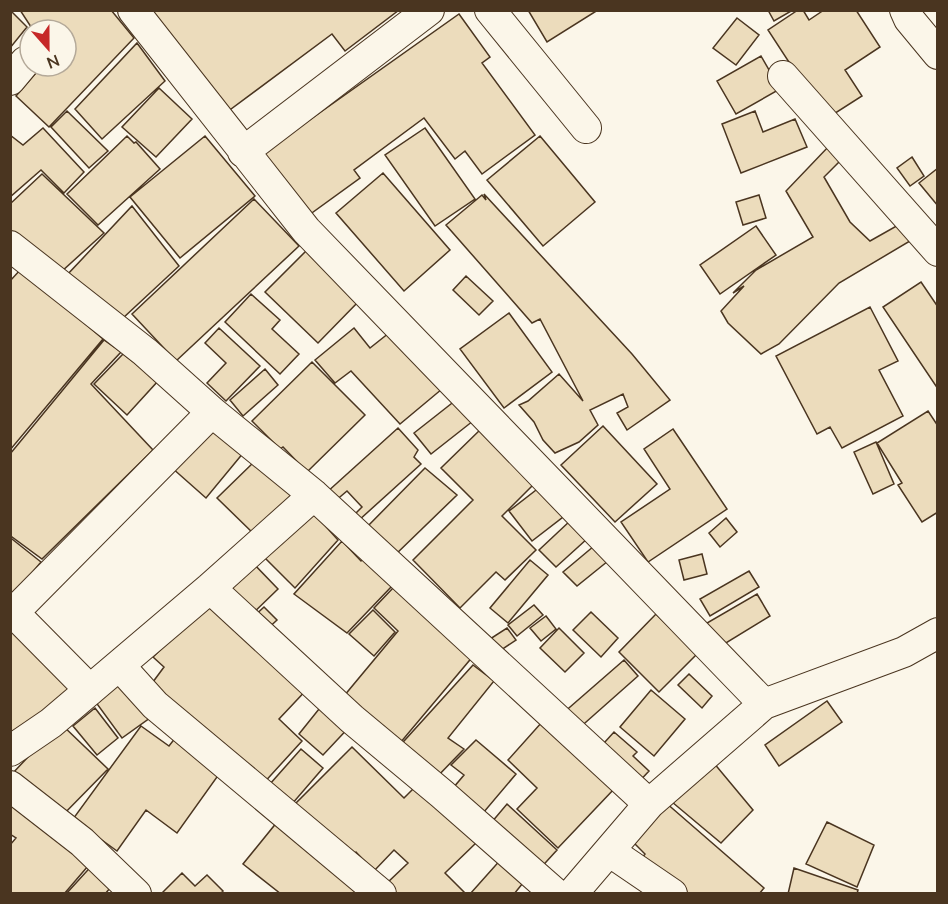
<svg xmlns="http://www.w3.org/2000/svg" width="948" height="904" viewBox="0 0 948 904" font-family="Mulish,sans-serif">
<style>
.building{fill:#ecdcbc;stroke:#4a3520;stroke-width:1.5}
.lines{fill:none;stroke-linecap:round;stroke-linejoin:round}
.minor-casing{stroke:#4a3520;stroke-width:32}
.minor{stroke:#fbf6e9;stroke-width:30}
</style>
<rect width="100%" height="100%" fill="#fbf6e9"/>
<path class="building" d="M10,10L27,27L10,48Z
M20,10H111L134,38L49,127L16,96L42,66H66V30H33Z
M148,10H399L345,51L332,34L227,112Z
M528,10H598L547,42Z
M768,10H793L774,21Z
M798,10H803L809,20L824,10H856L880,47L845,70L862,96L826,119L768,30Z
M459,14L490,57L482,63L535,135L482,174L465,151L455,159L424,118L354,170L360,178L309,215L263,153Z
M737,18L759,35L736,65L713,48Z
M137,43L165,81L102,139L75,109Z
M761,56L780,89L736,114L717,81Z
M159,88L192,119L156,157L122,127Z
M67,111L108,151L89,168L51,127Z
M755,111L763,132L795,119L807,147L741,173L722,124Z
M43,128L84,172L64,193L41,170L10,197V135L23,145Z
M425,128L475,199L435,226L385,155Z
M127,136L134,143L136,142L160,169L98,225L67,194Z
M205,136L255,196L180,258L130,197Z
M540,136L595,202L543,246L487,180Z
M829,146L842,159L824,177L850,222L870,241L900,224L910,241L839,283L779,344L761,354L728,323L721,311L744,286L733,293L756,270L813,237L786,191Z
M912,157L924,176L910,186L897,168Z
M938,168V206L919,183Z
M383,173L450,250L404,291L336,213Z
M42,174L104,233L61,272L10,230V204Z
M484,194L632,354L670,400L627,430L617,413L628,407L623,394L590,410L598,425L579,442L555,453L543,440L534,422L519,405L528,401L559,374L583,401L540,319L532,323L446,225L482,195L486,200Z
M759,195L766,218L743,225L736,202Z
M254,199L299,246L176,361L132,314Z
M132,206L179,266L123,318L67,275Z
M756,226L776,255L720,294L700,265Z
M307,250L359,301L318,343L265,292Z
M21,269L103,339L10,450V281Z
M466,276L493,301L479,315L453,290Z
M921,282L938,307V389L883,307Z
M251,294L280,320L272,329L299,354L280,374L225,322Z
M870,307L898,361L879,370L903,416L842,448L830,427L817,434L776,356Z
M509,313L552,372L504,408L460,349Z
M219,328L260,366L226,401L207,383L226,363L205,343Z
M354,328L370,348L394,329L442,389L400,424L351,371L335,383L315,360Z
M104,340L121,352L91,384L153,450L42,559L12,537L10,539V454Z
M123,354L158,381L127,415L94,384Z
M312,362L365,415L307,472L283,447L280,449L252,421Z
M265,369L278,385L243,416L230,400Z
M456,400L473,421L431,454L414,433Z
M928,411L938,426V512L922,522L898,485L902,483L877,443Z
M211,420L244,452L206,498L171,467Z
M603,426L657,484L615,522L561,465Z
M483,427L537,481L502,516L536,550L505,580L496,572L460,608L413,560L473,500L441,468Z
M398,428L418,450L414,457L421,464L358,521L353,516L362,507L347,491L334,502L326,493Z
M673,429L727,509L648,562L621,522L670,489L644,449Z
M876,442L894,484L873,494L854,452Z
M257,459L300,498L256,536L217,498Z
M425,468L457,495L393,557L364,530Z
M540,487L563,517L532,541L509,511Z
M310,509L338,540L295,588L263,556Z
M726,518L737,532L720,547L709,533Z
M571,520L588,538L556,567L539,550Z
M12,539L41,562L11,598L10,541Z
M342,541L361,561L363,559L392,586L347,633L294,594Z
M600,541L613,557L577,586L563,572Z
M702,554L707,574L684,580L679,560Z
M530,560L548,575L508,623L490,608Z
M251,561L278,589L248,618L220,592Z
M749,571L759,587L710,616L700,599Z
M393,588L474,655L395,749L339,702L398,631L374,608Z
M209,593L311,685L279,719L302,741L261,786L147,690L164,667L153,657L183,628Z
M757,594L770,616L721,646L707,623Z
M534,605L543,615L517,636L508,625Z
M264,607L277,620L263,633L249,621Z
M373,610L395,632L374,656L349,634Z
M591,612L618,638L601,657L573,630Z
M656,614L697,654L659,692L619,652Z
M546,616L556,629L541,641L530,628Z
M10,625L74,685L10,744Z
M507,628L516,640L498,652L490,639Z
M559,628L584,653L565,672L540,648Z
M624,660L638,676L577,730L562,714Z
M473,665L494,681L448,738L464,749L433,781L395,751Z
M124,674L154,715L122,738L92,697Z
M689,674L712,696L702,708L678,685Z
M651,690L685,719L654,756L620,727Z
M327,699L353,723L323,755L299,734Z
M827,701L842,722L779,766L765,745Z
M95,708L118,738L97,755L73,726Z
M542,722L614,789L558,848L517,809L537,788L508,760Z
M60,723L108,769L59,819L12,774Z
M141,726L169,746L176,737L222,770L177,833L146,810L117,851L73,819Z
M614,732L637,752L633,756L649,771L634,787L595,753Z
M476,740L516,774L478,819L448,794L464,775L451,765Z
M352,747L404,798L418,784L477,842L445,873L466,894H397L386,884L408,863L394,850L374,871L356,852L348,860L293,806Z
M301,749L323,768L292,804L270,784Z
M708,756L753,810L721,843L672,802Z
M10,794L94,859L64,894H10V845L16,838L10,834Z
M665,802L764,888L759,894H682L636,866L645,854L634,843Z
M507,804L557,850L536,873L486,829Z
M282,816L358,894H281L243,864Z
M827,822L874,845L857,887L806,864Z
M503,857L527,878L514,894H470Z
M96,861L116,881L105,894H66Z
M794,868L858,890L857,894H788Z
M182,873L195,886L207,875L223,891L220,894H161Z"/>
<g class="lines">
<g class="minor-casing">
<path id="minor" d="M133,10L306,230L764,704
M490,10L586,128
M905,10L909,19L938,54
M783,76L938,251
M10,80L25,62
M243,152L429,10
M10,246L145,352L212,412L314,495L649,804
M210,588L352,719L442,794L556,894
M10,609L90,690
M14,612L212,412
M121,664L127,674L155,705L381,894
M10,751L51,723L210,588L314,495
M10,786L82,842L136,894
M609,851L672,894
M572,894L649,804L764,704L904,652L938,633"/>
</g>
<use href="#minor" class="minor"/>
</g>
<rect width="948" height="904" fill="none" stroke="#4a3520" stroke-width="24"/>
<g transform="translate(48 48) rotate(159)"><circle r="28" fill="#fbf6e9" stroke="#b4a999" stroke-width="1.5"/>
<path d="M0-4.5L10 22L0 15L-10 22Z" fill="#c62828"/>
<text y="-9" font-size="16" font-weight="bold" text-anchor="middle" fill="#4a3520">N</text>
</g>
</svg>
